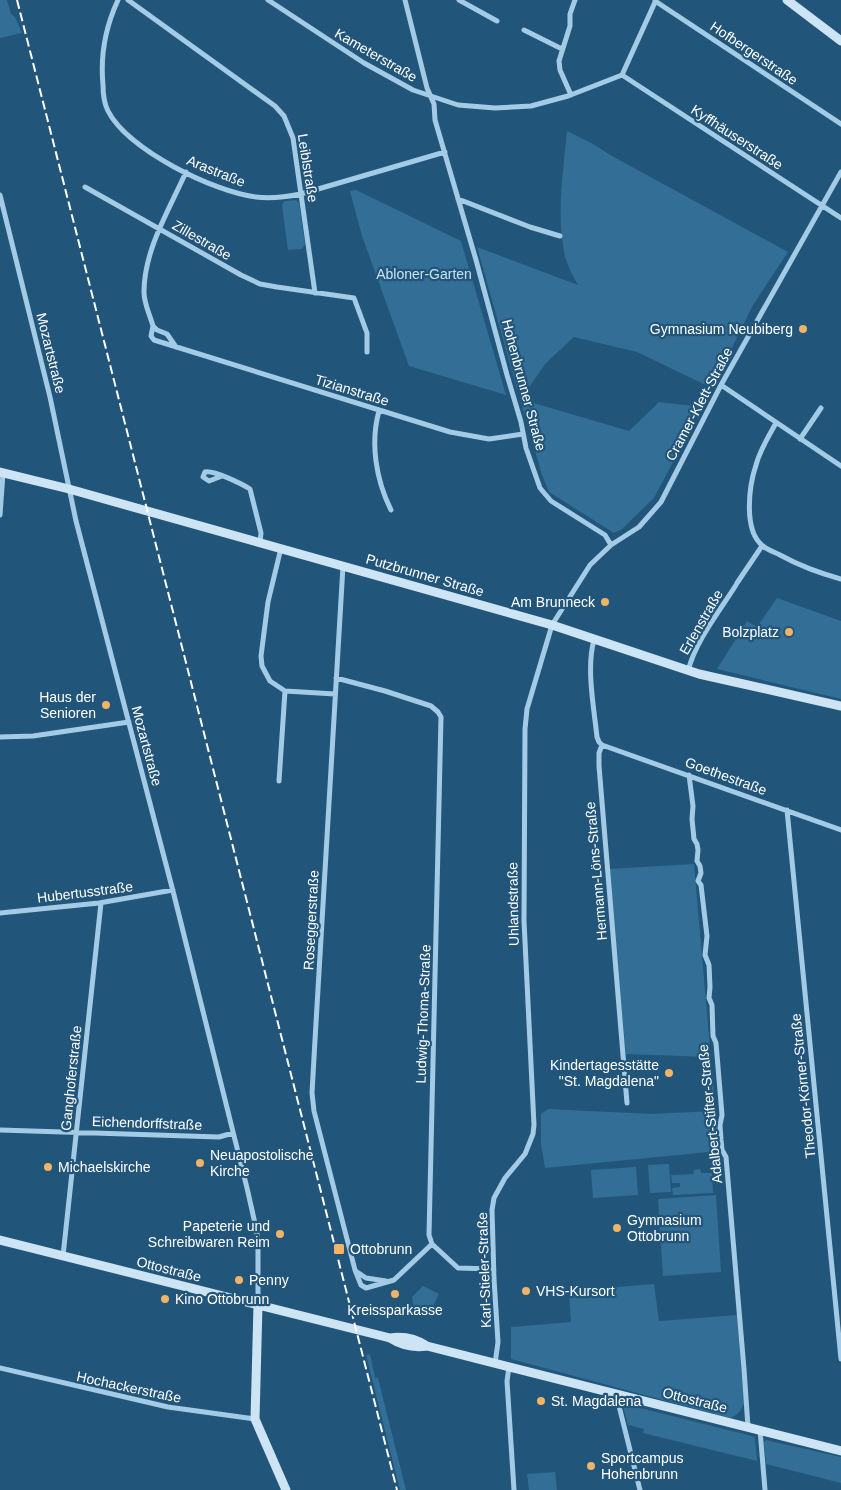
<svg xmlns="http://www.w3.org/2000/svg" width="841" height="1490" viewBox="0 0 841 1490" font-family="Arial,sans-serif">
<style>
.green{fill:#326e96}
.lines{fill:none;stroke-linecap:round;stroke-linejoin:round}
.street{stroke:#a4cbe5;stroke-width:5}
.secondary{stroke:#cde4f4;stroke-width:9}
.rail{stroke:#fff;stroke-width:2;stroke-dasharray:9 4;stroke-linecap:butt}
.poi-dot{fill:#f1b466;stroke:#22557a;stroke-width:2}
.labels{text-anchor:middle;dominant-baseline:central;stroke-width:4.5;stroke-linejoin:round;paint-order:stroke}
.street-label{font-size:14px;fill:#fff;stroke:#22557a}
.park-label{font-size:14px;fill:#c7e2f4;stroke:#22557a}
.poi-label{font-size:14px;fill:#fff;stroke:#22557a;text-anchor:start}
</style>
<rect width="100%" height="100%" fill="#22557a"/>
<path class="green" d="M0,0H7L11,14L15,17L22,33L0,38Z
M567,131L593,144L612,156L788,252L753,305L712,388L637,352L574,337L546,363L527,390L517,389L477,247L578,285C573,276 568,267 565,257C556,215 563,173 567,131Z
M356,190L461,241L506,395L409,366L362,236L350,191Z
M296,200L299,203L305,244L302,249L288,250L282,206L284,201Z
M520,399L629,431L659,402L702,407L654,498L622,529L614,533L549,492L542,475Z
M777,598L841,621V699L717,669L747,621L757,627Z
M694,864L719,1151L545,1168L541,1144V1114L548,1109L651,1114L714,1111L708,1057L626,1054L608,869Z
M669,1164L671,1192L650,1193L648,1165Z
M636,1167L638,1195L593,1198L591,1170Z
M700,1169L701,1173H712L713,1193L673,1195L672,1188L680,1187V1183H672L671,1175L693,1174L694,1170Z
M716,1195L721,1272L663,1276L658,1199Z
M654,1284L659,1321L737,1315L744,1403C741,1411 738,1415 730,1418L511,1359V1327L571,1322L569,1291Z
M423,1286L439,1294L432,1308L414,1309L412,1297Z
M370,1354L375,1378H378L406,1490H400L366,1355Z
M624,1404L752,1436L755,1438L757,1461L643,1433L644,1429L628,1425L623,1406Z
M766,1440L841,1457V1483L766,1464L764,1442Z
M555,1472L557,1490H529L527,1474Z"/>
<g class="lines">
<path class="street" d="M118,0C105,28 100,54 103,85C103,94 104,103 108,111C128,150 214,192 256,197C272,199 286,197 301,194L445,152
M128,0L275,106L284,116L293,138L315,293
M268,0L364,63L413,90L458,105L495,108L531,106L568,96L622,75L656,0
M405,0L427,88L434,104L435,120L476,260L507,375L521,422L526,448L540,488L551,501L605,535L611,545
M459,0L497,21
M655,1L841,124
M524,30L562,49
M622,75L841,218
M571,95L560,70L559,61L570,26V14L575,0
M85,187L241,275L260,284L277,287L354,298L367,333V352
M0,195L50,397L76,521L174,895L247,1188L256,1228L258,1241V1305
M458,199L530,227L560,236
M153,326L151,336L154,340L450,432L489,439L523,434
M176,347L167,334L157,330L153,326C150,315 144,304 144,292C144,250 169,210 186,172
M721,385L841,466
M379,411C370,443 376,480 391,510
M776,423C768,437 760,450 756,465C749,486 743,531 763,546C768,550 774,552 780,555C800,566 819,573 841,579
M800,439L821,408
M222,476L209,481L203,477L205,472C214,470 242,484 250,489L261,533L260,542
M0,515L3,473
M281,548L268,602L261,656L262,666L270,681L285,691L335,694
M343,566L315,1040L312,1093L314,1111L355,1270L361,1285L366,1288L394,1280L432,1244
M737,583L762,546
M594,640C586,668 594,708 597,737L599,742L602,745
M688,671C696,640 719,612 736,585
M336,678L385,691L431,706L438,712L441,717L429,1235L432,1244L458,1268L494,1269
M0,737L33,736L129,722
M602,745L599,753V766L627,1103
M602,745L841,830
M689,775L693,806L692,819L694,839L697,844L698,850L697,861L700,866L701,873L698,881L701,885L707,936L705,955L709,965L710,987L709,998L712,1005L713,1036L716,1043L722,1115L720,1125L721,1140L722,1150L726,1157L744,1369L748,1427
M279,781L285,691
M787,810L841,1359
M0,913L99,903L173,890
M0,1130L219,1137L233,1133
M63,1256L101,903
M357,1272L366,1278L386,1281
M495,1364L498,1342L494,1279L492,1210L494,1198L505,1178L525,1154L533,1134L534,1125L524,921L525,729L527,709L552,625L590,565L611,545L639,527L661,502L721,385L841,172
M509,1367L507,1381L514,1490
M0,1368L168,1407L255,1419
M616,1394L640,1490
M760,1430L765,1490"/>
<path class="secondary" d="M787,0L841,41
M0,472L69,489L552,625L699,674L841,706
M0,1240L390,1338C401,1345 414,1348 427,1346
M258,1305L255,1419L286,1490
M390,1338C403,1336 416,1339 427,1346L841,1451"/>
<path class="rail" d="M17,0L397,1490"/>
</g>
<g class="poi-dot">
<circle cx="803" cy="329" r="5"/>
<circle cx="605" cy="602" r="5"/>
<circle cx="789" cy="632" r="5"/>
<circle cx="106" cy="705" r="5"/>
<circle cx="669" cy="1073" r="5"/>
<circle cx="200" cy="1163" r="5"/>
<circle cx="48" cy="1167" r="5"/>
<circle cx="617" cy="1228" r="5"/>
<circle cx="280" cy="1234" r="5"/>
<rect x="333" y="1243" width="12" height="12" rx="2.5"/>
<circle cx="239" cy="1280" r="5"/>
<circle cx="526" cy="1291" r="5"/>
<circle cx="395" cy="1294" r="5"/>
<circle cx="165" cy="1299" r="5"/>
<circle cx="541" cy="1401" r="5"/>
<circle cx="591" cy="1466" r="5"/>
</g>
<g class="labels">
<g class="street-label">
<text transform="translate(754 53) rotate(34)">Hofbergerstraße</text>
<text transform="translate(376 55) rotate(30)">Kameterstraße</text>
<text transform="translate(737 137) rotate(33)">Kyffhäuserstraße</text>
<text transform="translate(308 168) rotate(81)">Leiblstraße</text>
<text transform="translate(216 171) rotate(22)">Arastraße</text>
<text transform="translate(202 240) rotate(30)">Zillestraße</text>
<text transform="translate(51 353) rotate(76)">Mozartstraße</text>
<text transform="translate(524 385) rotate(75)">Hohenbrunner Straße</text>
<text transform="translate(352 390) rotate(17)">Tizianstraße</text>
<text transform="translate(699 404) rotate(-62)">Cramer-Klett-Straße</text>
<text transform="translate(425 575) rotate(16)">Putzbrunner Straße</text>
<text transform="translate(701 622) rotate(-60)">Erlenstraße</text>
<text transform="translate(147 746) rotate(75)">Mozartstraße</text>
<text transform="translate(726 776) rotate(20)">Goethestraße</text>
<text transform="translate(596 871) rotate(-95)">Hermann-Löns-Straße</text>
<text transform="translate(85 892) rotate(-7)">Hubertusstraße</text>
<text transform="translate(513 904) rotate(-91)">Uhlandstraße</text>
<text transform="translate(311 920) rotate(-87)">Roseggerstraße</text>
<text transform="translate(423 1014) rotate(-88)">Ludwig-Thoma-Straße</text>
<text transform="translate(71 1078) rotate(-84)">Ganghoferstraße</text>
<text transform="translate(803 1086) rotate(-96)">Theodor-Körner-Straße</text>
<text transform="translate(710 1114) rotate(-96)">Adalbert-Stifter-Straße</text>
<text transform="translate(147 1123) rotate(2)">Eichendorffstraße</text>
<text transform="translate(169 1269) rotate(14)">Ottostraße</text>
<text transform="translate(484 1270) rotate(-92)">Karl-Stieler-Straße</text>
<text transform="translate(129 1387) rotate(12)">Hochackerstraße</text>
<text transform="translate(695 1400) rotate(14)">Ottostraße</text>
</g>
<g class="park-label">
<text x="424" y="274">Abloner-Garten</text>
</g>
<g class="poi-label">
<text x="793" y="329" text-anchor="end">Gymnasium Neubiberg</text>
<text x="595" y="602" text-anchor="end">Am Brunneck</text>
<text x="779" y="632" text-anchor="end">Bolzplatz</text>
<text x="96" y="697" text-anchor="end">Haus der<tspan x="96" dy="16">Senioren</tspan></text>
<text x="659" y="1065" text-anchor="end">Kindertagesstätte<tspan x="659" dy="16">"St. Magdalena"</tspan></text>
<text x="210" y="1155">Neuapostolische<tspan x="210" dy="16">Kirche</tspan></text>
<text x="58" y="1167">Michaelskirche</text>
<text x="627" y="1220">Gymnasium<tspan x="627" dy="16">Ottobrunn</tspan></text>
<text x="270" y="1226" text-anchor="end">Papeterie und<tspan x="270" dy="16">Schreibwaren Reim</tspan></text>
<text x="350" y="1249">Ottobrunn</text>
<text x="249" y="1280">Penny</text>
<text x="536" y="1291">VHS-Kursort</text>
<text x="175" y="1299">Kino Ottobrunn</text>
<text x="395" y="1310" text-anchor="middle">Kreissparkasse</text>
<text x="551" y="1401">St. Magdalena</text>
<text x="601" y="1458">Sportcampus<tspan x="601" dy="16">Hohenbrunn</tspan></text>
</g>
</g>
</svg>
